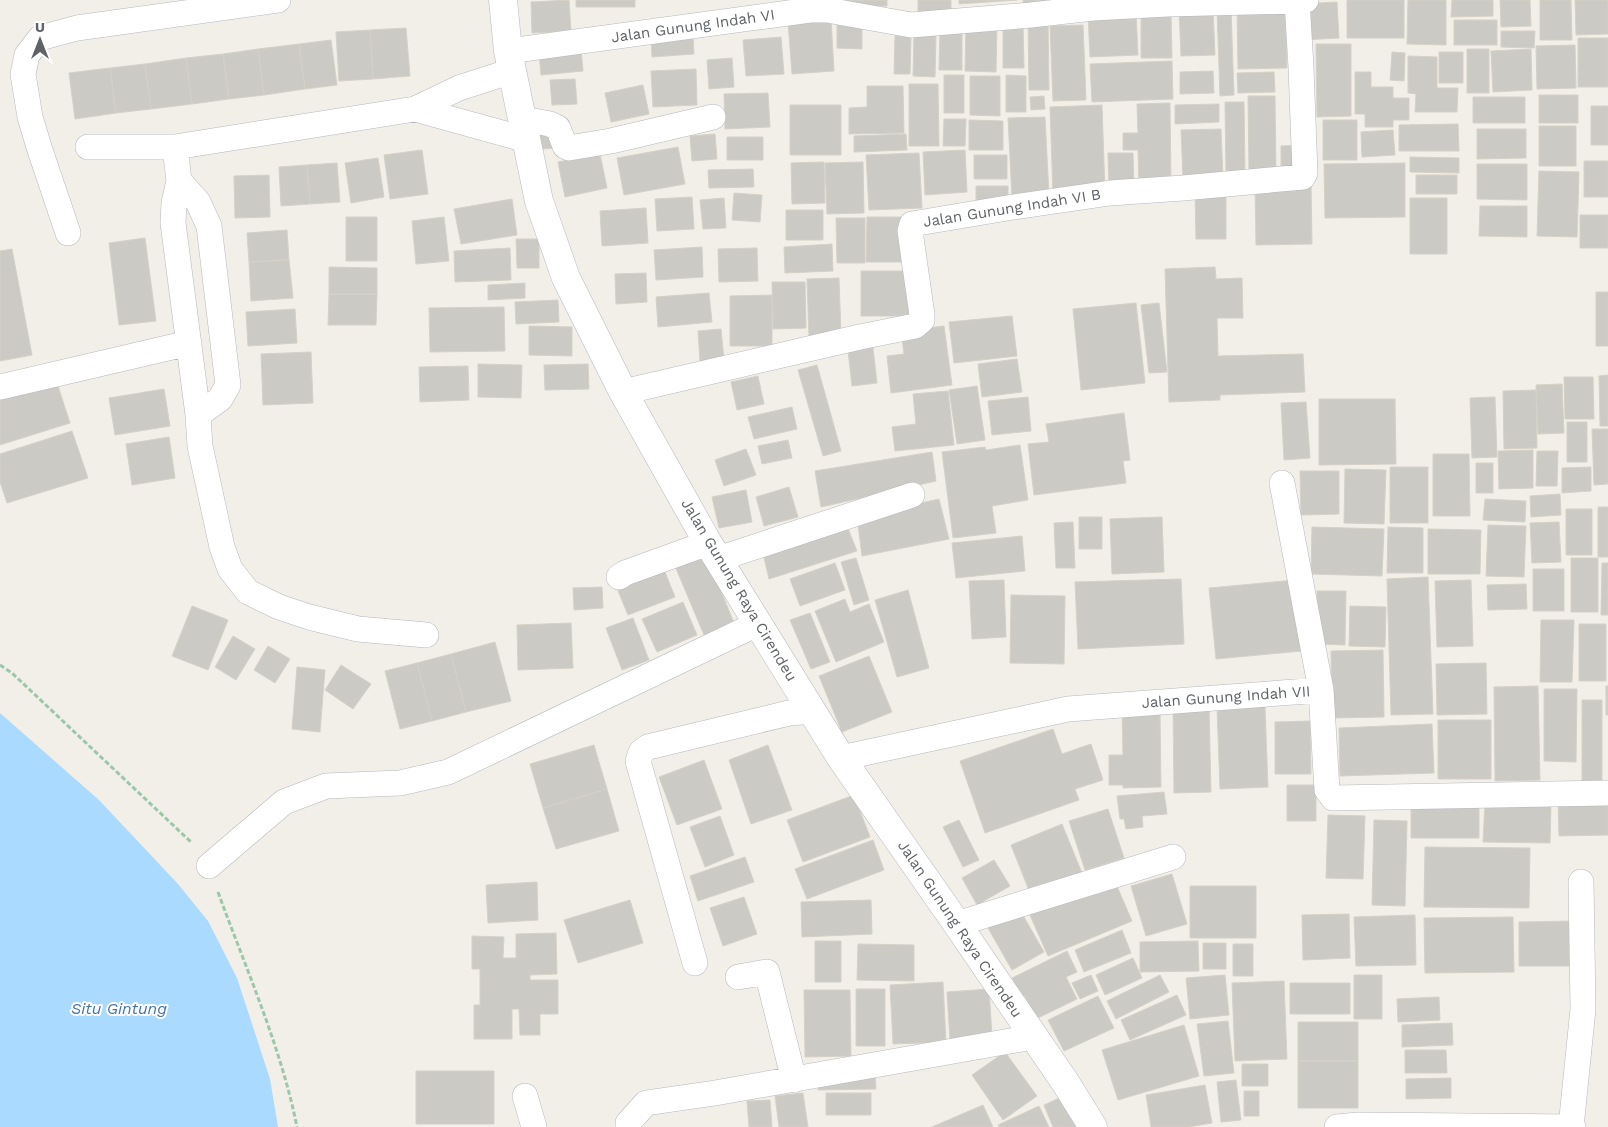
<svg xmlns="http://www.w3.org/2000/svg" width="1608" height="1127" viewBox="0 0 1608 1127" font-family="'Work Sans',sans-serif">
<style>
.water{fill:#aadaff}
.building{fill:#cccac5;stroke:#d6d1c6}
.lines{fill:none;stroke-linecap:round;stroke-linejoin:round}
.street-casing{stroke:#b5b8bc;stroke-width:26}
.secondary-casing{stroke:#b6babf;stroke-width:29}
.path{stroke:#9cc7a9;stroke-width:3;stroke-dasharray:5 2.5;stroke-linecap:butt}
.street{stroke:#fff;stroke-width:25}
.secondary{stroke:#fff;stroke-width:28}
.labels{text-anchor:middle;dominant-baseline:central;stroke-width:4;stroke-linejoin:round;paint-order:stroke}
.street-label{font-size:15px;fill:#5f6368;stroke:#fff}
.water-label{font-size:16px;font-style:italic;fill:#4174aa;stroke:#fff}
</style>
<rect width="100%" height="100%" fill="#f1efe8"/>
<path class="water" d="M0,713L99,800L178,884L208,921L237,978L270,1079L278,1127H0Z"/>
<path class="building" d="M569,0L571,31L532,33L531,2Z
M576,0H635V7H576Z
M835,0H887V6H835Z
M918,0H951V12H918Z
M959,0H1017L959,4Z
M1023,0H1049V8L1023,7Z
M1347,0H1404V38H1347Z
M1408,0H1446V45L1407,44Z
M1452,0H1493V16L1451,17Z
M1500,0H1530L1531,26L1501,27Z
M1540,0H1571L1572,40H1540Z
M1575,0H1608V34L1576,35Z
M1337,2L1339,38L1303,40L1301,4Z
M1285,4L1287,68L1238,69L1237,6Z
M1213,9L1215,55L1181,56L1179,10Z
M1217,9H1231L1234,95L1220,96Z
M1136,12L1138,55L1090,57L1088,14Z
M1171,14L1172,58H1141V15Z
M831,19L834,71L792,74L788,22Z
M837,19H862V49L837,48Z
M1028,20H1048L1049,90H1029Z
M1454,20H1497V45H1454Z
M1023,24L1024,68H1003V25Z
M966,25H997L996,72L965,71Z
M1083,25L1086,100L1053,101L1050,26Z
M940,27L962,28V70H939Z
M406,28L410,76L373,79L370,30Z
M370,30L373,79L339,81L336,32Z
M1501,31H1535L1534,48L1501,47Z
M693,33L694,54L652,57L651,36Z
M914,33L936,34L935,77L913,76Z
M895,36L911,37L910,74H894Z
M781,37L784,74L746,76L743,40Z
M1578,38H1608V87H1578Z
M331,40L337,85L305,89L299,44Z
M299,44L305,89L264,95L258,49Z
M1316,44H1351V116L1317,117Z
M1575,45L1576,88L1537,89L1536,46Z
M258,49L264,95L229,99L223,54Z
M581,49L583,71L541,75L539,53Z
M1467,49H1489V93H1467Z
M1531,49L1532,90L1493,92L1491,51Z
M1392,52L1405,53L1404,81L1390,80Z
M1439,52H1463V83H1439Z
M223,54L229,99L192,104L186,58Z
M1408,56L1437,57V88H1458L1457,112H1415L1416,94L1408,93Z
M186,58L192,104L151,109L145,64Z
M732,58L734,87L709,89L707,60Z
M1172,61L1173,99L1092,102L1090,64Z
M145,64L151,109L116,113L110,68Z
M110,68L116,113L75,119L69,73Z
M696,69L697,105L653,107L651,71Z
M1213,71L1214,93L1180,94V72Z
M1274,72L1275,92L1238,93L1237,73Z
M1355,72H1371V87H1393V98H1409V120H1393V127H1365V114H1355Z
M944,75H964V113H944Z
M1006,75L1026,76V112H1006Z
M970,76H1000V116L970,115Z
M575,79L577,104L552,105L550,80Z
M909,84H938L939,146H909Z
M643,85L649,114L611,122L605,93Z
M867,86H903L904,133L849,134V108L867,107Z
M768,93L770,127L725,129L724,94Z
M1539,95H1578V123H1539Z
M1044,96L1045,109L1031,110L1030,97Z
M1248,96H1275L1276,173L1249,174Z
M1473,97H1525V123H1473Z
M1225,102H1244L1245,174H1226Z
M1170,103L1171,185L1139,186L1138,150H1123V133H1138L1137,104Z
M1219,104V122L1175,124V105Z
M790,105H841V155H790Z
M1102,105L1105,193L1053,195L1050,107Z
M1591,106H1608V145H1591Z
M1045,117L1049,196L1012,198L1008,118Z
M944,119H966L965,146H943Z
M969,120L1003,121V150H969Z
M1323,120H1357V160H1323Z
M1458,124L1459,151H1399V125Z
M1539,126H1576V166H1539Z
M1221,129L1223,178L1183,179L1181,130Z
M1477,129H1526V158L1477,159Z
M1393,130L1395,155L1362,157L1361,132Z
M529,131H552L554,148L532,150Z
M715,134L717,159L692,161L690,136Z
M906,134L907,150L854,152V136Z
M727,137H763V160H727Z
M1303,145V172H1281V146Z
M678,147L685,184L624,195L617,158Z
M422,150L428,194L390,199L384,155Z
M965,150L967,192L925,195L923,152Z
M919,153L922,208L869,210L866,155Z
M1108,153H1133L1134,190H1109Z
M600,154L607,188L565,197L558,162Z
M974,155H1007V179H974Z
M1410,157L1459,158V173L1410,172Z
M378,158L384,197L351,203L345,163Z
M1584,161H1608V197H1584Z
M824,162L825,203L792,204L791,163Z
M863,162L864,213L827,214L825,163Z
M337,163L340,202L310,204L307,165Z
M1405,163V217L1325,218L1324,164Z
M1477,164H1527V200L1477,199Z
M307,165L310,204L281,206L279,167Z
M753,169L754,187L709,188L708,170Z
M1539,171L1579,172L1577,237L1537,236Z
M269,175L270,217L235,218L234,176Z
M1416,175H1457V194H1416Z
M1311,182L1312,244L1256,245L1255,183Z
M976,186H1008V203H976Z
M734,193L762,195L760,222L732,220Z
M1195,194H1226V239H1196Z
M692,197L694,229L657,231L655,199Z
M724,198L726,228L703,229L700,200Z
M1410,198H1447V254H1410Z
M512,199L517,235L461,244L454,209Z
M1480,206H1527V237L1479,236Z
M646,208L648,243L602,246L600,211Z
M786,210H823V240H786Z
M1580,215H1608V248H1580Z
M346,217H377V261H346Z
M444,217L449,261L416,264L412,221Z
M867,217H907V262H866Z
M836,218H865V263H837Z
M287,230L289,260L249,262L247,233Z
M145,238L156,321L119,325L109,243Z
M516,239H539V268H517Z
M832,244L833,271L785,273L784,247Z
M702,247L703,277L656,280L654,250Z
M510,248L511,280L455,282L454,251Z
M757,248L758,281L719,282L718,249Z
M12,249L32,355L0,361V251Z
M289,260L293,298L251,301L249,262Z
M329,267L377,268V294H329Z
M1215,267L1216,279L1242,278L1243,318H1217L1218,356L1303,354L1305,392L1220,395V400L1169,402L1165,269Z
M861,271H911V316H861Z
M646,273L647,302L616,304L615,274Z
M839,278L841,335L809,336L807,279Z
M772,282H805L806,328L773,329Z
M525,283V298L488,300V285Z
M1596,292H1608V346H1596Z
M709,293L712,322L658,327L656,297Z
M329,294H377L376,325H328Z
M772,295V346H730V296Z
M558,300L559,322L516,324L515,302Z
M1136,303L1145,383L1081,390L1073,309Z
M1159,303L1167,372L1149,373L1141,305Z
M504,307L505,351L430,352L429,308Z
M295,309L297,343L248,346L246,312Z
M1012,316L1017,356L954,363L949,322Z
M529,326L572,327V356L529,355Z
M944,326L952,385L891,393L887,356L904,354L901,331Z
M721,329L724,360L700,362L698,331Z
M872,339L877,383L852,386L847,342Z
M311,352L313,403L263,405L261,354Z
M1017,359L1022,392L982,397L978,364Z
M478,364L522,365L521,398L478,397Z
M588,364L589,389L545,390L544,365Z
M817,365L841,451L823,456L798,370Z
M468,366L469,400L420,402L419,367Z
M1608,375V426H1600L1599,376Z
M758,376L764,404L737,410L731,382Z
M1564,377H1593L1594,419H1565Z
M56,380L70,423L0,445V398Z
M1562,384L1564,433L1538,434L1536,385Z
M977,386L985,440L957,444L949,390Z
M164,389L170,426L115,435L109,398Z
M1536,390L1537,448L1504,449L1503,391Z
M948,391L954,445L895,451L892,427L916,424L913,394Z
M1028,397L1031,431L992,435L988,401Z
M1495,397L1497,457L1472,458L1470,398Z
M1319,399H1395L1396,464L1319,465Z
M1306,402L1310,458L1284,460L1281,403Z
M792,407L797,429L754,439L748,417Z
M1124,413L1130,460L1123,461L1126,483L1034,495L1028,444L1049,442L1046,424Z
M1567,422H1587V462H1567Z
M1592,429H1608V484L1594,485Z
M72,431L88,478L7,503L0,482V454Z
M169,437L175,478L132,485L126,444Z
M788,440L792,458L762,464L758,446Z
M1020,445L1028,500L992,506L996,533L953,538L942,452L985,447L986,450Z
M746,449L756,475L724,486L715,460Z
M1533,450V488L1499,489L1498,451Z
M1537,451H1558L1557,486H1536Z
M932,452L936,481L821,507L815,471Z
M1433,454H1469L1470,516H1433Z
M1476,463H1493V493H1476Z
M1390,467H1428V523H1390Z
M1591,467V491L1562,493V468Z
M1345,469L1386,470L1384,524L1344,523Z
M1300,471H1339V514L1301,515Z
M789,487L798,517L764,526L756,497Z
M746,490L752,522L719,528L712,497Z
M1560,494L1561,515L1531,517L1530,496Z
M939,499L949,539L862,556L857,517Z
M1485,499L1526,501L1525,522L1483,520Z
M1598,507H1608V557H1598Z
M1566,509H1592V555H1566Z
M1079,517H1102V549H1079Z
M1162,517L1164,572L1112,574L1110,519Z
M845,521L857,551L769,579L762,549Z
M1073,522L1075,568H1056L1054,523Z
M1559,522L1561,562L1532,563L1530,523Z
M1488,525L1526,526L1524,577L1486,576Z
M1312,527L1384,529L1382,576L1311,574Z
M1388,527L1423,528V573H1387Z
M1428,529L1481,530L1480,574H1428Z
M1022,536L1025,571L956,578L952,543Z
M706,554L734,623L704,635L675,566Z
M856,558L869,600L854,605L841,562Z
M1571,558H1598V612H1571Z
M835,563L845,590L800,606L790,579Z
M1602,563H1608V615H1601Z
M663,567L675,597L628,615L616,586Z
M1533,569H1564V611H1533Z
M1428,577L1433,714L1391,715L1387,579Z
M1181,579L1184,644L1078,649L1075,582Z
M1004,580L1006,637L972,639L969,581Z
M1295,580L1302,651L1216,659L1209,588Z
M1471,580L1473,646L1437,647L1435,581Z
M1526,584L1527,609L1488,610L1487,585Z
M602,587L603,608L574,610L573,588Z
M908,590L929,668L897,677L875,600Z
M1317,591H1346L1345,645L1317,644Z
M1011,595L1065,596L1064,664L1010,663Z
M845,599L850,612L869,604L884,642L836,662L815,611Z
M683,602L697,635L657,652L642,619Z
M192,606L228,620L208,670L172,656Z
M1350,606L1386,607L1385,647L1349,646Z
M810,613L830,662L811,669L790,620Z
M633,618L649,660L622,670L606,628Z
M1541,620H1574L1572,682H1540Z
M571,623L573,668L518,670L517,625Z
M1579,624H1606V681H1579Z
M233,636L255,649L236,680L215,667Z
M495,642L511,701L466,712L451,654Z
M268,646L290,659L275,683L254,670Z
M1383,650L1384,717L1332,718L1331,651Z
M451,654L466,712L432,721L417,663Z
M869,656L892,712L842,732L819,676Z
M417,663L432,721L400,729L385,671Z
M1486,663L1487,714L1437,715L1436,664Z
M341,665L371,684L353,709L325,690Z
M297,667L325,670L320,732L292,729Z
M1538,686L1540,780L1495,781L1494,687Z
M1606,686H1608V715H1606Z
M1544,689H1577L1576,762L1544,761Z
M1582,700H1602V781H1582Z
M1209,706L1211,792L1174,793L1173,707Z
M1265,706L1268,787L1220,789L1217,707Z
M1122,709H1160L1161,787L1123,788V785H1109V755H1123Z
M1438,720H1491V779H1438Z
M1310,721L1311,774H1275V722Z
M1432,724L1434,773L1340,776L1339,728Z
M1053,729L1062,754L1091,744L1103,780L1075,789L1079,800L985,833L960,761Z
M594,745L607,789L543,808L530,764Z
M768,745L792,810L751,824L729,760Z
M704,760L722,809L677,825L659,777Z
M1287,785H1316V821H1287Z
M607,789L619,831L556,849L543,808Z
M1164,792L1167,814L1142,816L1143,827L1126,829L1124,819H1120L1117,796Z
M854,795L870,837L803,862L787,820Z
M1608,797V835L1559,836L1558,799Z
M1485,802L1551,803L1550,843L1483,842Z
M1411,804H1479V838H1411Z
M1108,809L1124,858L1085,870L1069,821Z
M1328,815L1365,816L1363,879L1326,878Z
M720,816L734,855L705,867L690,827Z
M959,820L979,860L963,867L943,827Z
M1374,820L1407,821L1405,906L1372,905Z
M1062,824L1082,873L1030,893L1011,845Z
M873,840L884,870L807,899L795,869Z
M1425,847L1530,848L1529,908L1424,907Z
M745,857L754,882L698,901L690,876Z
M994,860L1010,886L977,905L962,878Z
M1172,874L1187,924L1146,936L1131,886Z
M1113,877L1132,921L1048,956L1029,913Z
M537,882L538,920L488,923L486,885Z
M1190,886H1256V938H1190Z
M744,897L757,934L723,946L710,908Z
M630,900L643,943L578,963L564,920Z
M871,900L872,934L802,937L801,902Z
M1020,910L1044,952L1012,970L988,928Z
M1349,914L1350,958L1303,960L1302,915Z
M1415,915L1416,965L1356,966L1354,917Z
M1513,917L1514,972L1425,973L1424,918Z
M1572,921L1573,966H1519V922Z
M1122,930L1131,953L1084,972L1075,950Z
M556,933L557,974L530,975V980H558V1014H540V1035H520L519,1009H512V1039H474V1005H480V969H472V936L504,937L503,958H516V934Z
M815,941H841V982H815Z
M1198,941L1199,971L1140,972V942Z
M1203,943H1226V969H1203Z
M858,944L914,945V981L857,980Z
M1233,944H1253V976H1233Z
M1067,951L1077,972L1066,977L1077,999L1036,1019L1025,996L1021,997L1012,978Z
M1133,958L1142,978L1105,995L1096,975Z
M1091,975L1098,991L1080,999L1072,983Z
M1160,975L1169,992L1116,1019L1107,1001Z
M1225,975L1229,1015L1190,1019L1186,978Z
M1354,975H1382V1019H1354Z
M1284,981L1287,1059L1235,1061L1232,983Z
M943,982L946,1042L893,1044L890,985Z
M1290,983H1350V1014H1290Z
M856,989H885V1046H856Z
M989,989L992,1036L950,1040L947,992Z
M804,990H850L851,1056L805,1057Z
M1177,995L1186,1015L1130,1040L1121,1020Z
M1098,996L1114,1028L1064,1051L1048,1020Z
M1439,997L1440,1020L1398,1022L1397,999Z
M1228,1021L1234,1073L1204,1076L1197,1024Z
M1298,1022H1358V1061H1298Z
M1452,1023L1453,1045L1402,1047V1025Z
M1184,1025L1199,1076L1118,1100L1102,1050Z
M1405,1050H1446L1447,1073H1405Z
M1005,1052L1037,1096L1003,1120L972,1075Z
M1298,1061H1358V1108H1298Z
M1242,1064H1268V1086H1242Z
M416,1071H494V1124H416Z
M875,1073L876,1089L818,1090L819,1077Z
M1451,1078V1098L1406,1099V1079Z
M1236,1080L1241,1120L1221,1122L1217,1082Z
M1205,1085L1212,1123L1189,1127H1151L1146,1095Z
M1244,1091H1259V1116H1244Z
M803,1093L808,1127H779L775,1096Z
M826,1093H871V1115H826Z
M1066,1095L1080,1127H1053L1044,1105Z
M770,1100L772,1127H749L747,1101Z
M983,1105L993,1127H932Z
M1039,1106L1049,1127H999L998,1125Z"/>
<g class="lines">
<g class="street-casing">
<path id="street" d="M508,51L810,10H827L911,25L1031,15L1093,8L1168,4L1297,1
M415,109L527,140
M523,119L550,124L558,128L565,146L569,148L611,141L713,117
M88,147H175L415,109L459,88L512,71
M175,147L179,181L174,203L173,223L198,415L200,446L222,547L230,569L248,592L279,607L309,617L358,629L426,635
M179,181L198,202L209,226L228,385L220,399L198,415
M68,233L39,147L30,117L23,74L27,55L40,38L77,28L278,0
M0,387L189,343
M623,392L860,337L915,326L922,320V315L910,231L912,224L1013,207L1110,193L1183,188L1303,177L1305,173L1301,67L1297,1L1306,0
M1282,483L1321,690
M718,559L912,495
M619,577L625,573L708,543
M841,758L1068,709L1321,690L1327,790L1333,798L1608,793
M209,866L284,802L326,786L400,783L448,772L757,624
M957,924L1173,857
M695,963L638,761L641,752L648,747L789,713L813,711
M738,977L767,972L794,1080
M525,1096L534,1127
M628,1127V1123L646,1103L715,1093L1033,1037
M1337,1127L1358,1125L1573,1127
M1571,1127L1583,1009L1581,882"/>
</g>
<g class="secondary-casing">
<path id="secondary" d="M503,0L508,51L539,201L566,278L623,392L708,543L841,758L957,924L1065,1082L1093,1127"/>
</g>
<path class="path" d="M0,665L12,673L192,843
M218,892C246,969 281,1047 297,1127"/>
<use href="#street" class="street"/>
<use href="#secondary" class="secondary"/>
</g>
<g class="labels">
<g class="street-label">
<text transform="translate(693 26) rotate(-8)">Jalan Gunung Indah VI</text>
<text transform="translate(1012 208) rotate(-9)">Jalan Gunung Indah VI B</text>
<text transform="translate(739 590) rotate(59)">Jalan Gunung Raya Cirendeu</text>
<text transform="translate(1226 697) rotate(-4)">Jalan Gunung Indah VII</text>
<text transform="translate(960 929) rotate(56)">Jalan Gunung Raya Cirendeu</text>
</g>
<g class="water-label">
<text x="119" y="1008">Situ Gintung</text>
</g>
</g>
<g transform="translate(40 40)" stroke="#ffffff" stroke-width="4" paint-order="stroke">
<path d="M0-4L9 19L0 12L-9 19Z" fill="#5f6368"/>
<text y="-8" font-size="14" font-weight="bold" text-anchor="middle" fill="#5f6368">U</text>
</g>
</svg>
